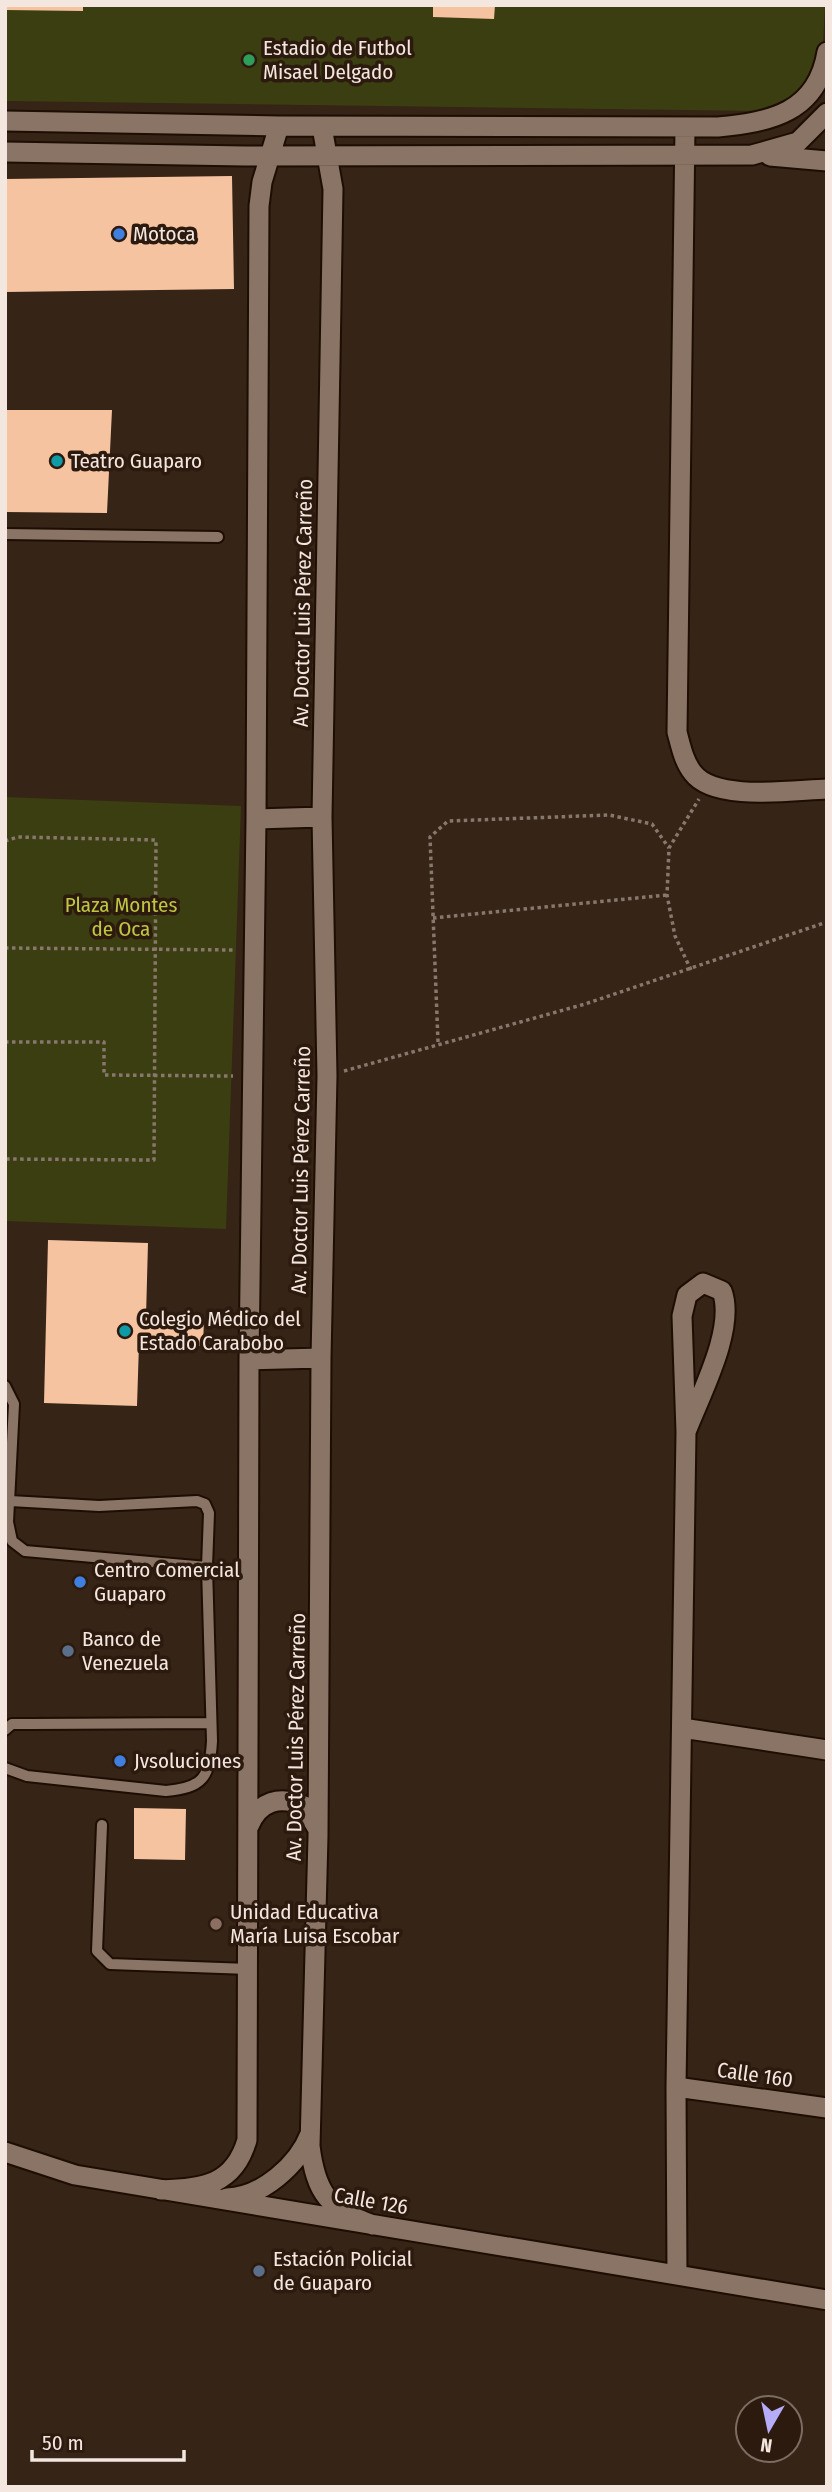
<svg xmlns="http://www.w3.org/2000/svg" width="832" height="2492" viewBox="0 0 832 2492" font-family="'Fira Sans Condensed',sans-serif">
<style>
.green{fill:#3b3e11}
.building{fill:#f6c3a1}
.lines{fill:none;stroke-linecap:round;stroke-linejoin:round}
.service-casing{stroke:#1d0d03;stroke-width:14}
.minor-casing{stroke:#1d0d03;stroke-width:23}
.path{stroke:#87776d;stroke-width:3.5;stroke-dasharray:3.5 3.5;stroke-linecap:butt}
.service{stroke:#8a7465;stroke-width:10}
.minor{stroke:#8a7465;stroke-width:19}
.leisure-dot{fill:#2e9e5b;stroke:#2c1a0e;stroke-width:2.5}
.shop-dot{fill:#3f7fe0;stroke:#2c1a0e;stroke-width:2.5}
.culture-dot{fill:#0f9aa8;stroke:#2c1a0e;stroke-width:2.5}
.service-dot{fill:#5c6f8a;stroke:#2c1a0e;stroke-width:2.5}
.education-dot{fill:#8d6e63;stroke:#2c1a0e;stroke-width:2.5}
.labels{text-anchor:middle;dominant-baseline:central;stroke-width:7;stroke-linejoin:round;paint-order:stroke}
.poi-label{font-size:21px;fill:#f4e7df;stroke:#2c1a0e;text-anchor:start}
.street-label{font-size:21px;fill:#f4e7df;stroke:#2c1a0e}
.park-label{font-size:21px;fill:#bfc742;stroke:#2c1a0e}
</style>
<rect width="100%" height="100%" fill="#362417"/>
<path class="green" d="M5,5H825L822,64L793,99L761,111L5,101Z
M5,797L241,806L226,1229L5,1221Z"/>
<path class="building" d="M5,5H83V11L5,10Z
M433,5H495L494,19L433,17Z
M232,176L234,289L5,292V179Z
M5,410H112L107,513L5,512Z
M48,1240L148,1243L146,1317L204,1319L203,1346L139,1344L137,1406L44,1403Z
M134,1808L186,1809L185,1860L134,1859Z"/>
<g class="lines">
<g class="service-casing">
<path id="service" d="M5,534L218,537
M5,1386L14,1404L8,1522L12,1541L25,1551L207,1567L212,1741C210,1778 202,1788 166,1791L27,1776L5,1768
M10,1501L99,1506L197,1501L205,1504L209,1513L207,1567
M5,1730L12,1724H31L210,1723
M102,1825L97,1951L110,1964L249,1969"/>
</g>
<g class="minor-casing">
<path id="minor" d="M5,121L279,126L718,127C770,122 817,113 827,52
M322,127L333,189L322,817L327,1076L321,1358L318,1836L310,2146C316,2194 328,2208 373,2225
M685,127L677,732C681,747 684,762 693,773C715,802 793,790 827,789
M5,152L245,156L752,155L798,142L827,113
M770,156L827,161
M256,819L322,817
M249,1360L321,1358
M682,1728L827,1750
M249,1826C259,1801 280,1795 304,1806L317,1828
M676,2087L827,2108
M5,2152L75,2175L827,2300
M161,2190C203,2189 234,2185 247,2140L249,1360L256,819L259,206L262,182L279,126
M227,2198C262,2197 298,2165 310,2134
M677,2275L676,2087L686,1432L682,1316L687,1295L703,1283L722,1291C736,1329 700,1395 686,1432"/>
</g>
<path class="path" d="M5,841L18,837L156,840L154,1160L5,1159
M433,918L667,895
M5,948L235,950
M691,970L675,936L667,895L669,848L699,799
M5,1042H104V1075L233,1076
M438,1042L430,837L448,821L609,815L652,824L669,848
M344,1071L585,1004L827,922"/>
<use href="#service" class="service"/>
<use href="#minor" class="minor"/>
</g>
<circle class="leisure-dot" cx="249" cy="60" r="7"/>
<g class="shop-dot">
<circle cx="119" cy="234" r="7"/>
<circle cx="80" cy="1582" r="7"/>
<circle cx="120" cy="1761" r="7"/>
</g>
<g class="culture-dot">
<circle cx="57" cy="461" r="7"/>
<circle cx="125" cy="1331" r="7"/>
</g>
<g class="service-dot">
<circle cx="68" cy="1651" r="7"/>
<circle cx="259" cy="2271" r="7"/>
</g>
<circle class="education-dot" cx="216" cy="1924" r="7"/>
<g class="labels">
<g class="poi-label">
<text x="263" y="48">Estadio de Futbol<tspan x="263" dy="24">Misael Delgado</tspan></text>
<text x="133" y="234">Motoca</text>
<text x="71" y="461">Teatro Guaparo</text>
<text x="139" y="1319">Colegio Médico del<tspan x="139" dy="24">Estado Carabobo</tspan></text>
<text x="94" y="1570">Centro Comercial<tspan x="94" dy="24">Guaparo</tspan></text>
<text x="82" y="1639">Banco de<tspan x="82" dy="24">Venezuela</tspan></text>
<text x="134" y="1761">Jvsoluciones</text>
<text x="230" y="1912">Unidad Educativa<tspan x="230" dy="24">María Luisa Escobar</tspan></text>
<text x="273" y="2259">Estación Policial<tspan x="273" dy="24">de Guaparo</tspan></text>
</g>
<g class="street-label">
<text transform="translate(303 603) rotate(-89)">Av. Doctor Luis Pérez Carreño</text>
<text transform="translate(301 1170) rotate(-89)">Av. Doctor Luis Pérez Carreño</text>
<text transform="translate(296 1737) rotate(-89)">Av. Doctor Luis Pérez Carreño</text>
<text transform="translate(755 2075) rotate(8)">Calle 160</text>
<text transform="translate(371 2201) rotate(10)">Calle 126</text>
</g>
<g class="park-label">
<text x="121" y="905">Plaza Montes<tspan x="121" dy="24">de Oca</tspan></text>
</g>
</g>
<rect width="832" height="2492" fill="none" stroke="#f4e7df" stroke-width="14"/>
<g transform="translate(769 2429) rotate(189)"><circle r="33" fill="#2c1a0e" stroke="#7c6c62" stroke-width="2"/>
<path d="M0-5L12 26L0 18L-12 26Z" fill="#b6acf8"/>
<text y="-10" font-size="19" font-weight="bold" text-anchor="middle" fill="#f4e7df">N</text>
</g>
<path d="M32 2450v10h152v-10" fill="none" stroke="#f4e7df" stroke-width="3.5"/>
<text x="42" y="2450" font-size="21" fill="#f4e7df" stroke="#2c1a0e" stroke-width="5" paint-order="stroke">50 m</text>
</svg>
